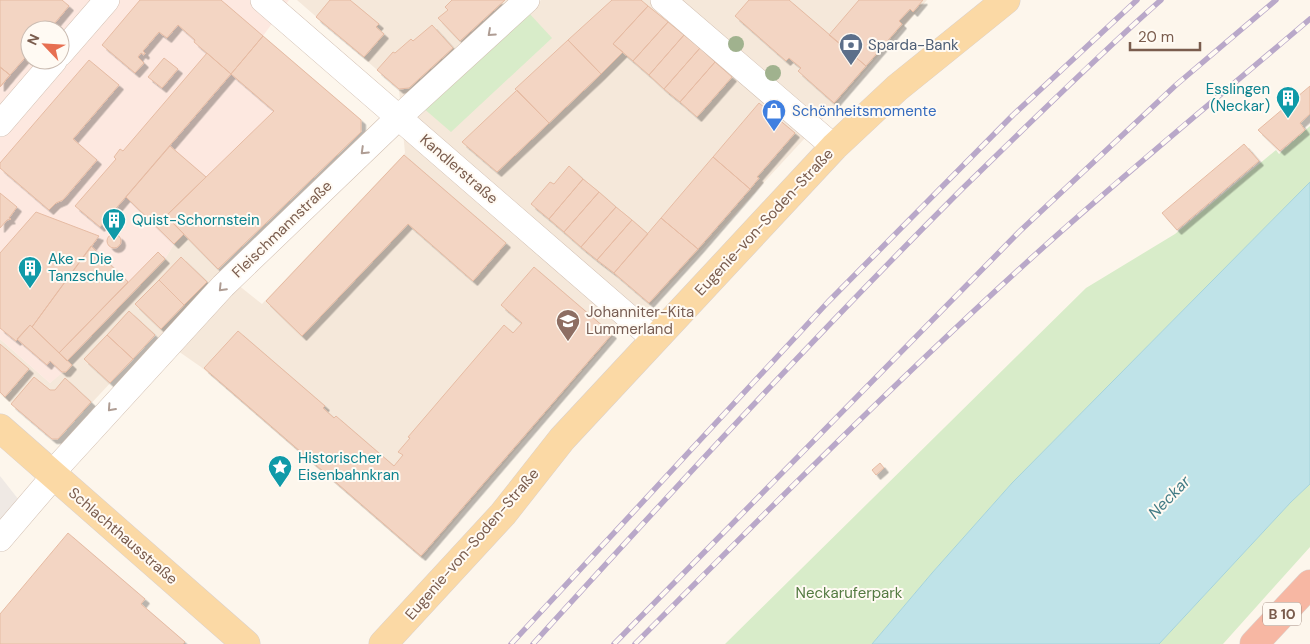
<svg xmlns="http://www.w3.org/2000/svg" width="1310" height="644" viewBox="0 0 1310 644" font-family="'DM Sans',sans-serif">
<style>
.residential{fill:#f5e8da}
.commercial{fill:#fde8e0;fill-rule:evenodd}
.industrial{fill:#efe9e4}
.green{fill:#d8ecc9}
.water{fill:#bfe3e8;stroke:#a5d3da}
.building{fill:#f3d5c3;stroke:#e6bba3;filter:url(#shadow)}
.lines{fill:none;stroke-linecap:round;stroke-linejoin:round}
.minor-casing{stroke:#d1beb0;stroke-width:26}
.major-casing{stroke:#dad1cd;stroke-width:29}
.highway-casing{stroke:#dad1cd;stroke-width:29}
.minor{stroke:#fff;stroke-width:25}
.major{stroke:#fbd9a5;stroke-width:28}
.highway{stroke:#f7b7a3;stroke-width:28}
.rail-casing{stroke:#b9a8c9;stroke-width:5.5}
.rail{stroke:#fffaf3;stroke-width:4;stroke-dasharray:11;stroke-linecap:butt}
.tree{fill:#a0b28e}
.oneway{stroke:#af9d94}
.labels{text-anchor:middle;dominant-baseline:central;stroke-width:4;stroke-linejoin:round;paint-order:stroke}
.shield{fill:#fffaf3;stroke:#a28b7f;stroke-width:1}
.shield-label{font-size:14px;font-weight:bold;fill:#7a5c4d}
.service-label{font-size:15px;fill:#4e5e75;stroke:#fffaf3;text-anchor:start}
.culture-label{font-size:15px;fill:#0d838f;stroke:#fffaf3;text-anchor:start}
.shop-label{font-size:15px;fill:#366cbe;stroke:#fffaf3;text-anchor:start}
.street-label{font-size:15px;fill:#7a5c4d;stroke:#fffaf3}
.education-label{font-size:15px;fill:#785e54;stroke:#fffaf3;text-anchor:start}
.park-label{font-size:15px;fill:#537a41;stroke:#fffaf3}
.water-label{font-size:16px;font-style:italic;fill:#437c86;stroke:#fffaf3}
</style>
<defs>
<filter id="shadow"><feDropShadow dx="4.5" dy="4.5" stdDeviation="0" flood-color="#0004"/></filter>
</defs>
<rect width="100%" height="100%" fill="#fdf6ec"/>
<path class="residential" d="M297,0H526L534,6L541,0H927L841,99L650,306L615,334L422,559L201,367L155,335L58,439H52L0,394V339L50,383L62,372L67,361L165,259L174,244L184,234L218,269L262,304L405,153L399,89Z"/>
<path class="commercial" d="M0,0H289L263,36L361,120V132L218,269L184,234L174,244L165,259L68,361L72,365L50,383L0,339ZM30,30H60V60H30Z"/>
<path class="industrial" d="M0,476L22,504L0,526Z"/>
<path class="green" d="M528,12L552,38L451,132L422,107Z
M1310,126V182L1012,483L932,573L872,644H725L1086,288L1175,234L1276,150L1279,154Z
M1310,484V547L1223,644H1159L1291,502Z"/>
<path class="water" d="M1310,182V484L1291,502L1159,644H872L932,573L1012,483Z"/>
<path class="building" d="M0,0H62L69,6L49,30H30V52L10,75L0,67Z
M140,0H221L263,36L231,74L194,42L195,40L178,25L167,38L159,32L143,51L145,53L144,55L141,53L138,57L144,63L135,73L102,45Z
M330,0H350L379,24L376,27L384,34L364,57L316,17Z
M452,0H505L460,41L438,18L448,10L445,7Z
M612,0H641L648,6L613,44L623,52L601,74L568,40Z
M749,0H789L866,66L834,103L798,71L801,68L789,58L786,61L735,16Z
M859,0H923L913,12L910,9L899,21L902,24L866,66L829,35Z
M648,6L668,22L633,61L613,44Z
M668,22L684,35L649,75L633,61Z
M432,25L453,48L409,88L399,89L377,70L393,52L395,53L411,39L413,41Z
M684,35L700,48L664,89L649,75Z
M263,36L361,120V132L218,269L166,216L274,111L231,74Z
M568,40L601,74L549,123L515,89Z
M700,48L715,62L680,102L664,89Z
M207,53L231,74L100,227L75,206L116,159L114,157L120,149L123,151Z
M164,58L178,69L162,88L148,77Z
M89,60L119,85L73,139L97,160L63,200L56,203L49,210L0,168V163Z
M715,62L732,77L697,117L680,102Z
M0,67L10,75L0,87Z
M0,67L10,75L0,87Z
M1310,86V114L1300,123L1305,130L1280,151L1258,130Z
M517,90L549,123L497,172L462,142Z
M759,103L795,133L757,177L759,178L750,189L713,157Z
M1244,144L1259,161L1177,230L1162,213Z
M170,146L206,177L166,216L184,234L174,244L126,197Z
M404,155L506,243L473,281L408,224L302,336L266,301Z
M713,157L750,189L698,249L661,218Z
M569,166L583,179L549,219L531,204L550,182L554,184Z
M583,179L599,192L564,232L549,219Z
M599,192L616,207L581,247L564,232Z
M0,193L17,207L9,218L11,219L7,220L0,228Z
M616,207L632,220L597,260L581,247Z
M36,212L99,236L32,327L30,325L16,341L0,328V253Z
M661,218L698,249L649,303L614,273Z
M632,220L648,234L614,273L597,260Z
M107 241a7 7 0 1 1 14 0a7 7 0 1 1-14 0Z
M91,246L128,282L59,353L32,327Z
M158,252L165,259L67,361L59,353Z
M181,257L207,282L184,305L159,280Z
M534,267L612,334L421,556L204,368L238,331L325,406L323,408L334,418L336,416L394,466L403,455L398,452L410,438L408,437L504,325L513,333L522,323L501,305Z
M159,280L184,305L161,329L135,304Z
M129,311L155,335L133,359L107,335Z
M30,325L72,365L66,372H62L50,361L47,365L17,339Z
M107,335L133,359L110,383L84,359Z
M0,344L29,369L5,397L0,392Z
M34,377L50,390H55L65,378L91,402L58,439H52L11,404Z
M880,463L884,468L876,475L872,470Z
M68,533L145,599L141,604L185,642L183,644H0V614Z"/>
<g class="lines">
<g class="minor-casing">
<path id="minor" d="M263,0L654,339
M663,0L834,147
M60,54L107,0
M0,124L55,60
M52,473L223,286L399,117L527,0
M0,539L54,476"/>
</g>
<g class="major-casing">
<path id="major" d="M0,428L246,644
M383,644L503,514L562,439L834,147L897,88L1006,0"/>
</g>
<g class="highway-casing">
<path id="highway" d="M1254,644L1310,584"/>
</g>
<use href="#minor" class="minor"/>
<use href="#major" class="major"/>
<use href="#highway" class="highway"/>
<g class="rail-casing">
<path id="rail" d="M511,644L828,302L1013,115L1137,0
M533,644C673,490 814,337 961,190C1027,126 1092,61 1161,0
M614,644L1020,231L1176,85L1276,0
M635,644C763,515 891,386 1026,263C1118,179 1215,100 1310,19"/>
</g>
<use href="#rail" class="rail"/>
</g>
<g class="tree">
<circle cx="736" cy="44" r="8"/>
<circle cx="773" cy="73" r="8"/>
</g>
<defs><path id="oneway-chevron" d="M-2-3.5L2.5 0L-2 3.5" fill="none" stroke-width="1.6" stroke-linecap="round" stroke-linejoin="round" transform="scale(1.25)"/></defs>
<g class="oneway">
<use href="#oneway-chevron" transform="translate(491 33) rotate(138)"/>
<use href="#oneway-chevron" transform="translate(364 151) rotate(136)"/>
<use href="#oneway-chevron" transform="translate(222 288) rotate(134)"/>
<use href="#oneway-chevron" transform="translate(111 408) rotate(132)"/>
</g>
<defs>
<g id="bank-pin" transform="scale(1.25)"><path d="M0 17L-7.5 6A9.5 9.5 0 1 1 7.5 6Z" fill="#5c6f8a" stroke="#fffaf3"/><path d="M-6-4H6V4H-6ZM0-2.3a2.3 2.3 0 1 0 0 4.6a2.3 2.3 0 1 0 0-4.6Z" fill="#fff"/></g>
<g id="building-pin" transform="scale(1.25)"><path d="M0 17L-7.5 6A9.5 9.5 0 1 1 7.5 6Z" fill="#0f9aa8" stroke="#fffaf3"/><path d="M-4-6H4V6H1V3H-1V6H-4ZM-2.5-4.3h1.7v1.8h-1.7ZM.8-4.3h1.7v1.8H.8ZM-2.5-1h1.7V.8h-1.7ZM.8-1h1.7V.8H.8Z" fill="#fff"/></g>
<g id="shop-pin" transform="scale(1.25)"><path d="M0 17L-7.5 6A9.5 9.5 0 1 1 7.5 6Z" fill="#3f7fe0" stroke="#fffaf3"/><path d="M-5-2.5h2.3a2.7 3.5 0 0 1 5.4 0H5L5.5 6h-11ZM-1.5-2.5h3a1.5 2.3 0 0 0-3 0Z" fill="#fff"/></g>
<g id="school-pin" transform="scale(1.25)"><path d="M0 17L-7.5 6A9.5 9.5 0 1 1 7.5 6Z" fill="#8d6e63" stroke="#fffaf3"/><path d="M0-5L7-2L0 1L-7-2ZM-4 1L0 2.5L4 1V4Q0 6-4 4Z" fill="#fff"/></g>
<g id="sight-pin" transform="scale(1.25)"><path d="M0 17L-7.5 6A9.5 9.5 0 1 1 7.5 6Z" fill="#0f9aa8" stroke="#fffaf3"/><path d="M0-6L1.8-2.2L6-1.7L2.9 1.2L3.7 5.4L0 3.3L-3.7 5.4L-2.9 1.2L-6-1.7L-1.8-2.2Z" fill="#fff"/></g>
</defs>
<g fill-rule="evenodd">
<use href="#bank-pin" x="851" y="45"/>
<use href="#building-pin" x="1288" y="98"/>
<use href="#shop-pin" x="774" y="111"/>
<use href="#building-pin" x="114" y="220"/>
<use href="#building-pin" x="30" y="268"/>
<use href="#school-pin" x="568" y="321"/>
<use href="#sight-pin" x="280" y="467"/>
</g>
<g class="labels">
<rect class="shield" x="1263" y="602.5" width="38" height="23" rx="4"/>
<g class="shield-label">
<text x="1282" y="614">B 10</text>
</g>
<g class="service-label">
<text x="868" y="45">Sparda-Bank</text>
</g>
<g class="culture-label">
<text x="1270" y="89" text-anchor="end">Esslingen<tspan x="1270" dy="17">(Neckar)</tspan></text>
<text x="132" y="220">Quist-Schornstein</text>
<text x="48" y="259">Ake - Die<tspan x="48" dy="17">Tanzschule</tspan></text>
<text x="298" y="458">Historischer<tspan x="298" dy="17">Eisenbahnkran</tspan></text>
</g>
<g class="shop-label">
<text x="792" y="111">Schönheitsmomente</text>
</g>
<g class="street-label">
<text transform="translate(459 169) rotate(41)">Kandlerstraße</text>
<text transform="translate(764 222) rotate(-47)">Eugenie-von-Soden-Straße</text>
<text transform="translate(282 229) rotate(-44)">Fleischmannstraße</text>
<text transform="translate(123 536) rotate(41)">Schlachthausstraße</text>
<text transform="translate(472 544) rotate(-49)">Eugenie-von-Soden-Straße</text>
</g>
<g class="education-label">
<text x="586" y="312">Johanniter-Kita<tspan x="586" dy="17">Lummerland</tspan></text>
</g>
<g class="park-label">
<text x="849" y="593">Neckaruferpark</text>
</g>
<g class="water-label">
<text transform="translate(1169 497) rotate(-46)">Neckar</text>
</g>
</g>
<g transform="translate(45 45) rotate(295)"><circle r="24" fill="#fffaf3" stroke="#cabbb1"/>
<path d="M0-4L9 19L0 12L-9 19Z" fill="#e76f51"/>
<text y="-8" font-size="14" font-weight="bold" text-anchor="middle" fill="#7a5c4d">N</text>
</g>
<path d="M1130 42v8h70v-8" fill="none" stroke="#7a5c4d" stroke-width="2.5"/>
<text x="1138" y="42" font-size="15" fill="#7a5c4d" stroke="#fffaf3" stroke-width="4" paint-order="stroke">20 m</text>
</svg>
